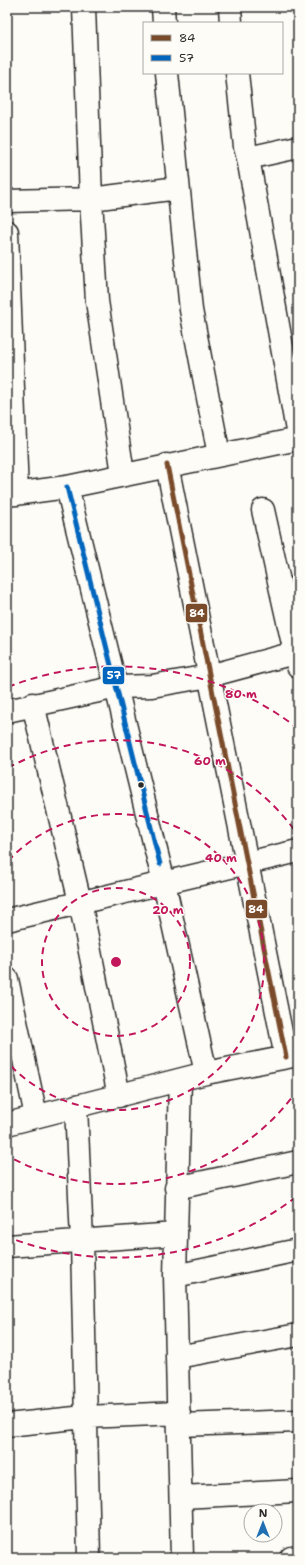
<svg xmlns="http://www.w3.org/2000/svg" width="305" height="1565" viewBox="0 0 305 1565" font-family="'Shantell Sans',sans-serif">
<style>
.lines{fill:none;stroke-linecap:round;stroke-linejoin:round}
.minor-casing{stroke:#2b2b2b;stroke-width:25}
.minor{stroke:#fdfcf7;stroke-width:22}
.bus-1-casing{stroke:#fdfcf7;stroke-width:8}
.bus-2-casing{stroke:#fdfcf7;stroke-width:8}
.bus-1{stroke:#7a4b2a;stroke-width:5}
.bus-2{stroke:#0065bd;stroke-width:5}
.ring{fill:none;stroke:#c2185b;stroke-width:2;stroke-dasharray:7 5}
.bus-dot{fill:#2b2b2b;stroke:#fdfcf7;stroke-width:1.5}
.centre{fill:#c2185b;stroke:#fdfcf7;stroke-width:2}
.ring-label{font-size:12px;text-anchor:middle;font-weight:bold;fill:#c2185b;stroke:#fdfcf7;stroke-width:3;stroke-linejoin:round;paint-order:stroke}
.line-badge{stroke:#fdfcf7;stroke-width:1.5}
.badge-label{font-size:11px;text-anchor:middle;font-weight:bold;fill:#fff}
</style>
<rect width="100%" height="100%" fill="#fdfcf7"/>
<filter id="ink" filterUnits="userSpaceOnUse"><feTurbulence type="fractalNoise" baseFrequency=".025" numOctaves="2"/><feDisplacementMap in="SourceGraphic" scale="8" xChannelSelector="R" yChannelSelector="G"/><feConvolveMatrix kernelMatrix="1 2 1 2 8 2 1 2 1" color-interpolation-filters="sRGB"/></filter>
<g filter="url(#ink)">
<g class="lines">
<g class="minor-casing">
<path id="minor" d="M84,7L91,199L97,301L123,474
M163,7L164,23
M230,7L231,23
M167,73L191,310L219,455
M237,73L245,147L248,158L298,147
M248,158L298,436
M7,201L91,199L178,188
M7,232L17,494
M167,465L286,1057
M67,487L164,883L206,1073
M7,495L67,487L298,439
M263,510L298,666
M33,704L80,902L119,1096
M7,711L117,687L152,686L209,676L298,652
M7,920L298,851
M7,979L36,1116
M180,1080L175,1276L182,1558
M76,1106L82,1241L89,1558
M7,1124L206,1073L298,1055
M176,1188L298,1162
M7,1246L176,1234
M175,1276L298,1250
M177,1357L298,1335
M7,1425L85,1417L179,1413
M179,1425L298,1421
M181,1497L298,1491
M291,1558L298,1557"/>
</g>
<use href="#minor" class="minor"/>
<g class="bus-1-casing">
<path id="bus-1" d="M167,465L286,1057"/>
</g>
<g class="bus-2-casing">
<path id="bus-2" d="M67,487L160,864"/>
</g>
<use href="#bus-1" class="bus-1"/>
<use href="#bus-2" class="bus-2"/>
</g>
</g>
<g class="ring">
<circle cx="116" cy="962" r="74"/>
<path d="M8 861A148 148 0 1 1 8 1063"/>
<path d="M298 1089A222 222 0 0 1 8 1156M8 768A222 222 0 0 1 298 835"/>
<path d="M296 1197A296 296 0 0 1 8 1237M8 687A296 296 0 0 1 296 727"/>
</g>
<circle class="bus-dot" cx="141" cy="785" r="3.5"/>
<circle cx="116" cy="962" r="6" class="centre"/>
<g class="ring-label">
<text x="241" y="698">80 m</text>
<text x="210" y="765">60 m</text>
<text x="221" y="862">40 m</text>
<text x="168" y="914">20 m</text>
</g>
<g class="line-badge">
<rect x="185" y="603" width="23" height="20" rx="4" fill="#7a4b2a"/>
<rect x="102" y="666" width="23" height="19" rx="4" fill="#0065bd"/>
<rect x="245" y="899" width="23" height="20" rx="4" fill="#7a4b2a"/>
</g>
<g class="badge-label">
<text x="197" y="617">84</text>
<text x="114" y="679">57</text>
<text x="256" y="913">84</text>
</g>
<rect width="305" height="1565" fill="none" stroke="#fdfcf7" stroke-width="24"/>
<rect x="12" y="12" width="281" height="1541" fill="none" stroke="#2b2b2b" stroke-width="1.5" filter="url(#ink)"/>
<rect x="143" y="22" width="140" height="52" fill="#fdfcf7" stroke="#a9a8a5"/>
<rect x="151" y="35" width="20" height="6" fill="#7a4b2a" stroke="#a9a8a5"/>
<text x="179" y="42" font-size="12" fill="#2b2b2b">84</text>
<rect x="151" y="55" width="20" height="6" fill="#0065bd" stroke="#a9a8a5"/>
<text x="179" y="62" font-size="12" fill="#2b2b2b">57</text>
<g transform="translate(263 1523)"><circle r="19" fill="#fdfcf7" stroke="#a9a8a5"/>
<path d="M0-3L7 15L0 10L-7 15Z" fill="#1f6fb2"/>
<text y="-6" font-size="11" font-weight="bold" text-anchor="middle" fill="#2b2b2b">N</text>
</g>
</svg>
